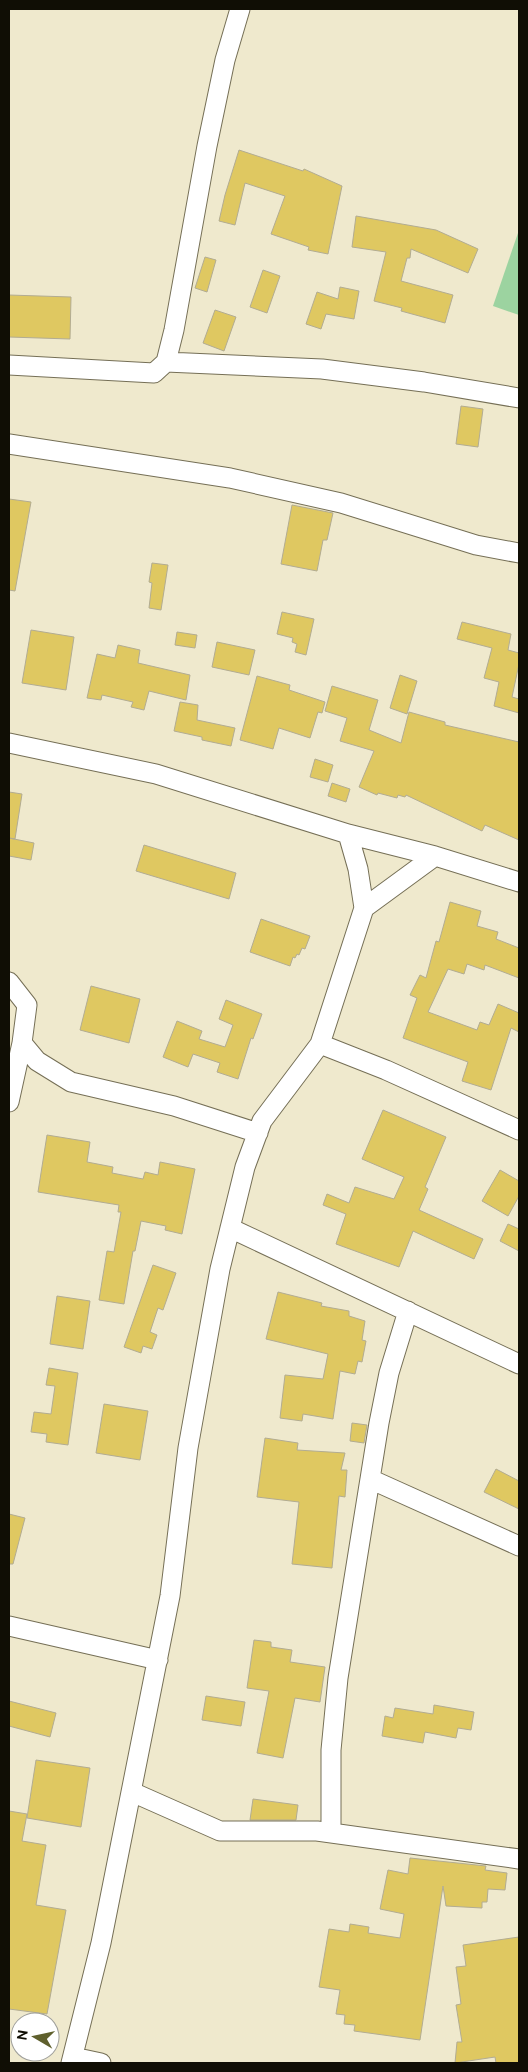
<svg xmlns="http://www.w3.org/2000/svg" width="528" height="2072" viewBox="0 0 528 2072" font-family="Ubuntu,sans-serif">
<style>
.green{fill:#9cd3a0}
.building{fill:#dfc861;stroke:#b2ac92}
.lines{fill:none;stroke-linecap:round;stroke-linejoin:round}
.minor-casing{stroke:#756f56;stroke-width:21}
.minor{stroke:#fff;stroke-width:19}
</style>
<rect width="100%" height="100%" fill="#efe9cd"/>
<path class="green" d="M519,230V315L493,306Z"/>
<path class="building" d="M239,150L303,171L304,169L342,186L328,254L308,250L309,247L271,234L285,196L245,183L235,225L219,221L225,195Z
M356,216L436,230L478,249L468,273L411,249L410,258H407L401,281L453,295L445,323L401,311L402,308L374,301L386,252L352,247Z
M205,257L216,260L207,292L195,288Z
M263,270L280,276L267,313L250,307Z
M340,287L359,291L354,319L326,314L321,329L306,324L317,292L338,299Z
M9,295L71,297L70,339L9,337Z
M215,310L236,317L224,351L203,343Z
M461,406L483,409L478,447L456,444Z
M9,499L31,502L15,591L9,590Z
M292,505L333,513L327,540H323L317,571L281,564Z
M152,563L168,565L161,610L149,608L152,583L149,582Z
M282,612L314,619L306,655L295,652L297,644L292,642L293,638L277,634Z
M462,622L511,634L508,650L519,653V664L512,697L519,699V713L494,706L499,682L484,678L492,648L457,639Z
M31,630L74,637L66,690L22,683Z
M177,632L197,635L195,648L175,645Z
M217,642L255,650L249,675L212,667Z
M118,645L140,650L138,663L190,675L186,700L149,691L144,710L131,707L133,702L102,695L101,700L87,698L97,654L115,658Z
M400,675L417,681L407,714L390,708Z
M257,676L290,685L289,690L325,702L322,713L318,712L310,738L279,728L273,749L240,740Z
M332,686L378,700L369,730L401,743L409,712L445,722V725L519,742V840L485,825L482,831L406,795L405,797L398,795L397,798L378,793L377,795L359,787L374,751L340,741L347,718L325,711Z
M180,702L198,705L197,720L235,728L231,746L202,740V737L174,731Z
M315,759L333,765L328,782L310,777Z
M332,783L350,789L346,802L328,796Z
M9,792L22,794L15,839L9,838L34,843L31,860L9,856Z
M144,845L236,873L229,899L136,871Z
M450,902L481,911L477,926L498,932L496,939L519,948V978L485,965L484,970L467,964L464,974L448,969L428,1012L477,1030L480,1022L489,1025L498,1004L519,1013V1032L511,1028L491,1090L462,1081L468,1062L403,1038L417,998L410,995L420,975L426,978L436,941L439,942Z
M261,919L310,936L305,949L302,948L299,955L297,954L295,958L293,957L290,966L250,952Z
M91,986L140,999L129,1043L80,1030Z
M226,1000L262,1014L253,1039L251,1038L238,1079L217,1072L220,1063L193,1054L188,1067L163,1057L177,1021L202,1031L199,1039L225,1047L233,1025L219,1019Z
M383,1110L446,1137L425,1187L428,1189L419,1210L483,1239L474,1259L413,1231L399,1267L336,1244L346,1214L323,1205L327,1194L349,1203L355,1187L394,1199L404,1177L362,1159Z
M47,1135L90,1142L87,1162L113,1167L112,1173L143,1179L145,1172L158,1175L160,1162L195,1169L182,1234L165,1230L166,1226L141,1221L135,1251H133L124,1304L99,1300L107,1251L114,1252L121,1212H118L119,1205L38,1192Z
M500,1170L519,1181V1196L508,1216L482,1201Z
M508,1224L519,1229V1251L500,1241Z
M153,1265L176,1273L163,1310L158,1308L150,1332L157,1335L152,1349L143,1346L141,1353L124,1347Z
M278,1292L322,1303L321,1306L349,1311V1316L365,1321L362,1340L366,1341L362,1362L358,1361L355,1374L340,1371L333,1419L303,1414L302,1421L280,1418L285,1375L323,1379L328,1354L266,1339Z
M57,1296L90,1301L83,1349L50,1344Z
M49,1368L78,1373L68,1445L46,1442L47,1434L31,1432L34,1412L51,1414L55,1386L46,1385Z
M104,1404L148,1411L140,1460L96,1453Z
M352,1423L367,1425L364,1443L350,1441Z
M265,1438L298,1443L297,1450L345,1453L341,1470H347L345,1497L339,1496L332,1568L292,1564L299,1502L257,1497Z
M496,1469L519,1481V1509L484,1492Z
M9,1514L25,1518L13,1564H9Z
M254,1640L271,1642V1647L292,1650L290,1662L325,1667L320,1702L295,1698L283,1758L257,1753L269,1691L247,1688Z
M206,1696L245,1702L241,1726L202,1720Z
M9,1701L56,1713L50,1737L9,1726Z
M434,1705L474,1712L471,1730L458,1728L456,1738L425,1732L423,1743L382,1736L385,1716L393,1718L395,1708L433,1714Z
M36,1760L90,1768L81,1827L27,1818Z
M253,1799L298,1805L296,1820H250Z
M9,1811L27,1814L22,1841L46,1845L36,1905L66,1910L47,2014L9,2009Z
M410,1858L486,1866L485,1870L507,1873L505,1890L488,1889L487,1902H482V1908L446,1906L443,1886L420,2040L354,2031L355,2025L344,2024L345,2015L336,2014L340,1990L319,1987L329,1929L349,1932L350,1924L369,1927L368,1933L400,1938L404,1914L380,1909L388,1870L408,1874Z
M519,1937V2063H496L495,2057L455,2063L457,2042H462L456,2005L461,2004L456,1967L466,1966L463,1945Z"/>
<g class="lines">
<g class="minor-casing">
<path id="minor" d="M166,362L322,369L424,382L519,398
M9,365L154,373L166,362L174,330L207,146L225,60L240,9
M9,444L230,478L341,503L476,545L519,553
M9,743L156,774L348,834L435,856L519,882
M364,908L435,856
M9,982L27,1005L22,1043L37,1061L71,1082L174,1106L258,1133
M320,1044L386,1070L519,1130
M9,1102L22,1043
M230,1228L519,1364
M370,1479L519,1546
M9,1626L158,1660
M132,1792L220,1831H317L519,1859
M331,1833V1750L338,1678L379,1423L389,1373L408,1311
M73,2057L101,2063
M71,2063L101,1943L170,1596L188,1448L220,1269L245,1167L262,1121L320,1044L364,908L358,869L348,834"/>
</g>
<use href="#minor" class="minor"/>
</g>
<rect width="528" height="2072" fill="none" stroke="#100e05" stroke-width="20"/>
<g transform="translate(35 2037) rotate(279)"><circle r="24" fill="#ffffff" stroke="#9f9f9b"/>
<path d="M0-4L9 19L0 12L-9 19Z" fill="#5f602d"/>
<text y="-8" font-size="14" font-weight="bold" text-anchor="middle" fill="#100e05">N</text>
</g>
</svg>
